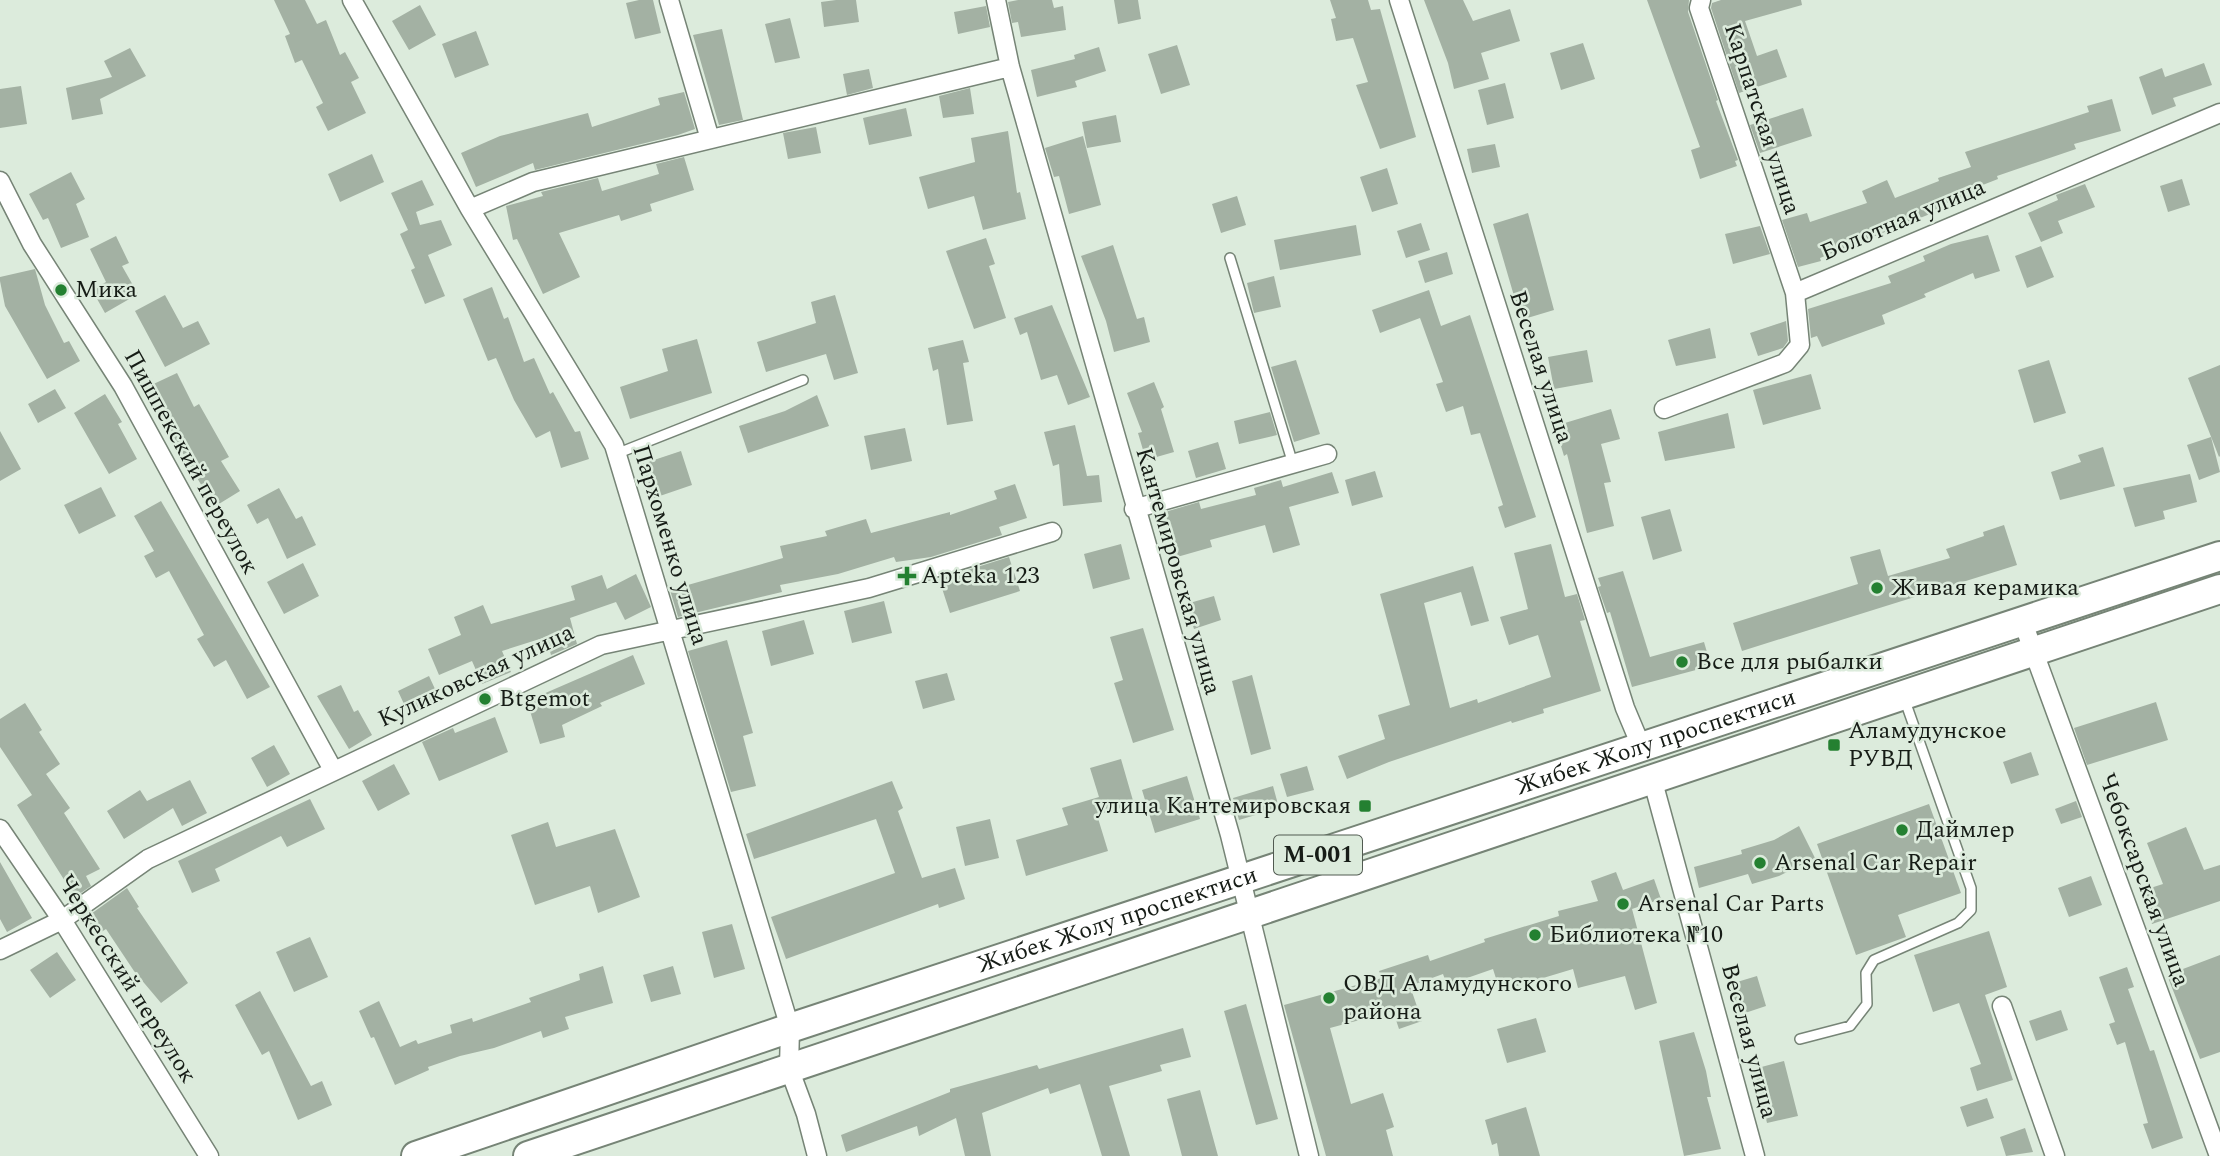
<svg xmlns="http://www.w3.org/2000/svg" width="2220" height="1156" viewBox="0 0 2220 1156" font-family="Spectral,serif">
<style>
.building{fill:#a3b1a3}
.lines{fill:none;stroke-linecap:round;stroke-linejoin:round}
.lane-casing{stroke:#768476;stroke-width:12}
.street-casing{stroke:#768476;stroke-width:21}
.primary-casing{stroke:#768476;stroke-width:32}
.lane{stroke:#fff;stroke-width:9}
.street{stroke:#fff;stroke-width:18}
.primary{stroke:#fff;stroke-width:28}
.poi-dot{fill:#248031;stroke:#dcebdc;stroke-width:2.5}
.labels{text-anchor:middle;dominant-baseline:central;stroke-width:5;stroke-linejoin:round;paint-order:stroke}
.shield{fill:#dcebdc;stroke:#515a51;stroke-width:2}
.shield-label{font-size:23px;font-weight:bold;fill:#161c16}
.street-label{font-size:24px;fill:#161c16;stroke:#dcebdc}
.poi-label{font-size:24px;fill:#161c16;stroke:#dcebdc;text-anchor:start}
</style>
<rect width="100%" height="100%" fill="#dcebdc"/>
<path class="building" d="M274,0H305L317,24L326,20L340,55L345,52L359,78L351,82L366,113L328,131L316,107L323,103L302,60L295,63L285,36L290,34Z
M639,0H653L661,33L635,39L626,3Z
M836,0H856L859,22L824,27L821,2Z
M1018,0H1052L1054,8L1063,6L1066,30L1021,37L1018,22L1012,23L1008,2Z
M1114,0H1138L1141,19L1118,24Z
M1330,0H1368L1371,10L1380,9L1416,137L1380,149L1356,85L1368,82L1353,38L1336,41L1331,19L1336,18Z
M1424,0H1463L1473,21L1510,9L1520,41L1481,53L1489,79L1454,89L1448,63Z
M1647,0H1689L1688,12L1718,100L1716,101L1738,160L1735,161L1737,166L1700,179L1691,150L1700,147Z
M1721,0H1801L1802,5L1745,21L1757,56L1777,49L1787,77L1739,93L1711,8L1712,3Z
M420,5L436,35L409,50L392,21Z
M986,6L990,27L958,34L954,12Z
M790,18L800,58L775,63L765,24Z
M722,29L743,120L719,125L693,35Z
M476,31L489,65L455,78L442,44Z
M1583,43L1595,79L1561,90L1550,53Z
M1177,45L1190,85L1161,94L1148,54Z
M1099,47L1106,71L1075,81L1077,87L1037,97L1031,70L1075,59L1074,55Z
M130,48L146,76L100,99L103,114L72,120L66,88L112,77L104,61Z
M2204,63L2212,85L2173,98L2176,106L2152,115L2139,77L2162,68L2165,77Z
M869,69L873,88L847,95L843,74Z
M1505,83L1514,118L1487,125L1478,90Z
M21,86L27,124L0,128V89Z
M970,88L974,114L943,118L939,96Z
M684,92L695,129L678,135L535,170L533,163L476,187L461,153L500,136L588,113L592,127L660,105L658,98Z
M2112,99L2121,131L2074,144L2076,149L1997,176L1998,179L1975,188L1977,193L1938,206L1940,210L1820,258L1821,261L1798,267L1782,220L1807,213L1810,222L1867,203L1862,191L1887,180L1895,198L1939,181L1938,178L1971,167L1965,152L2089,112L2087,106Z
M906,108L912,136L869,145L863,118Z
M1803,108L1812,136L1760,153L1750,125Z
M1116,115L1121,142L1087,148L1082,122Z
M816,127L821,153L788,159L783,133Z
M1008,131L1017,193L1020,192L1026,219L983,230L974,196L928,209L919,177L975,162L971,138Z
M1083,136L1101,205L1069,214L1059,176L1054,177L1045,148Z
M1495,144L1500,167L1472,173L1467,149Z
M372,154L384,182L340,202L328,174Z
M684,157L694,190L650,204L652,211L621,221L619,215L559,233L580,277L543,294L517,239L513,240L506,206L543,196L541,192L598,178L602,191L659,174L656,164Z
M1387,168L1398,204L1372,212L1360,177Z
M71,172L85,199L76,204L89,237L61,248L48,218L43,220L29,194Z
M2182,179L2190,205L2168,212L2160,186Z
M422,180L434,205L416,212L420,225L441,220L452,245L428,255L445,296L425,304L411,270L415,268L400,234L408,230L391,193Z
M2085,184L2095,207L2058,221L2063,233L2041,242L2028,213L2058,200L2056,195Z
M1237,196L1246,225L1221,233L1212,204Z
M1528,213L1554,310L1521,320L1493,224Z
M1421,223L1430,250L1406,258L1397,231Z
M1356,225L1361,255L1280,270L1274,240Z
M1760,226L1770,254L1733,264L1725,234Z
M1988,235L2000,271L1975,279L1973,273L1924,294L1926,297L1882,315L1885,324L1822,347L1817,336L1811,338L1808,309L1891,283L1888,276L1925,261L1923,256L1951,244Z
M116,236L129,263L122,266L138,294L105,313L92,290L106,282L90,249Z
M986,238L995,264L989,266L1006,318L974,329L946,251Z
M1113,245L1137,319L1144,317L1150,342L1114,352L1106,321L1081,256Z
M2041,246L2054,277L2027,288L2015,256Z
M1447,252L1453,274L1425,283L1418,261Z
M35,269L45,305L64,343L69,341L80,361L47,379L5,306L0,281V277Z
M1274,276L1281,307L1254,313L1247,283Z
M492,287L504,319L508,317L524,362L534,358L550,394L553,392L575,432L580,431L589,459L561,468L550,431L536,438L514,400L496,358L488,361L463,299Z
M1429,290L1441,326L1470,315L1536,517L1505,528L1498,507L1503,505L1480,433L1471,435L1463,406L1446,412L1436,384L1443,382L1420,318L1380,333L1372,310Z
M165,295L183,328L198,321L210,344L165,367L135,311Z
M835,295L858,373L834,380L826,354L766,372L757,342L816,323L811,302Z
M1052,305L1090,397L1068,405L1057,375L1041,380L1027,332L1020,335L1014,318Z
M1786,321L1788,341L1783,348L1758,356L1750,333Z
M1710,328L1716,358L1676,366L1668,340Z
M697,339L712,393L630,419L620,387L668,371L662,349Z
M963,340L969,362L963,363L973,421L947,425L938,369L933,371L928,348Z
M1587,350L1593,382L1554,389L1548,357Z
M1296,360L1320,434L1294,442L1271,367Z
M2049,360L2066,413L2034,423L2018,370Z
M2220,365V456L2219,457L2188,378Z
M177,373L194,407L199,404L229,457L221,461L240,491L214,507L145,388Z
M1811,374L1821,409L1763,425L1753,390Z
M1154,382L1164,407L1161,409L1174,452L1146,460L1138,433L1142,432L1127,393Z
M55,389L66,408L38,423L28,404Z
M105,394L122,422L118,424L137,459L109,474L74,413Z
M817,395L829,426L748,453L739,426L785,411Z
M1611,409L1620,439L1601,444L1611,482L1604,483L1614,526L1587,533L1567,454L1564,456L1555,426Z
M1270,412L1277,435L1239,444L1234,421Z
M1728,413L1735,448L1665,461L1658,432Z
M1075,425L1087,476L1099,475L1102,502L1063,506L1059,464L1053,466L1044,432Z
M905,428L912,461L871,470L864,436Z
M0,431L21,469L0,481Z
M2211,437L2220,472L2199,480L2187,445Z
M1218,442L1226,469L1196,478L1188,451Z
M2103,447L2115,486L2060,500L2051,472L2081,462L2078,455Z
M681,451L692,485L654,498L642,464Z
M1375,471L1383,497L1352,506L1345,480Z
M1332,472L1339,493L1289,507L1300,545L1273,553L1265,525L1210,540L1212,547L1177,557L1165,512L1199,502L1201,509L1256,495L1254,488L1281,480L1283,487Z
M2190,474L2197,502L2163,511L2165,519L2135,527L2123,488Z
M1015,484L1027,518L999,527L1002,535L931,557L896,562L894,557L838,574L780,585L782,592L678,617L670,590L783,558L780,546L827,536L825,531L866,519L871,533L950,512V515L997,499L994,491Z
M101,487L116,516L79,534L64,505Z
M279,488L296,519L302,516L316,545L287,559L268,518L257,524L247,505Z
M161,501L270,687L247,699L226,660L214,667L197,639L204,635L169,571L156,578L144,556L154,551L134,516Z
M1670,509L1682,551L1653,560L1641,517Z
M2004,525L2017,565L1742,651L1733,623L1858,584L1850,557L1880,549L1888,576L1950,558L1946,549L1984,536L1983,532Z
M1121,544L1130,579L1093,589L1084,554Z
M1551,544L1565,597L1577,594L1585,620L1580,621L1601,691L1543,709L1544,713L1512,723L1511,721L1389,762L1347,779L1338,756L1385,739L1378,715L1410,705L1380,594L1473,566L1489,621L1471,626L1461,592L1424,603L1450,708L1477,699L1478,703L1551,677L1538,635L1509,645L1500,617L1528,609L1514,553Z
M1009,557L1020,591L950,613L939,579Z
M303,563L319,596L284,614L267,582Z
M1623,571L1650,657L1704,642L1711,666L1632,687L1610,612L1607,613L1598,587L1601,586L1598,578Z
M636,574L651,607L625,620L616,602L570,618L577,644L551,655L546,637L502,651L511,672L482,684L472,661L439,675L428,649L461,635L454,617L483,605L491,624L575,600L571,586L602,575L607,589Z
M1214,596L1221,620L1194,629L1186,604Z
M884,601L892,633L852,643L844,611Z
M804,620L814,654L771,666L762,631Z
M1143,628L1174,730L1133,743L1114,683L1123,680L1110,637Z
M727,640L753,733L743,736L756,786L731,792L688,651Z
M633,655L645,684L600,703L602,706L562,725L565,737L540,744L527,701Z
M947,673L955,700L923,709L915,681Z
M1252,675L1271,749L1251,755L1232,681Z
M429,676L441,702L409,715L398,691Z
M341,685L354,712L358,710L372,735L349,749L317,696Z
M2156,702L2168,740L2087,765L2074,728Z
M25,703L42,730L39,732L60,764L46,774L70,808L64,813L100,869L86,876L91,886L75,897L17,805L32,795L0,747V719Z
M495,717L508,752L439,781L422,742L453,728L455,733Z
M274,745L290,774L267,787L251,758Z
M2031,752L2039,775L2011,784L2003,762Z
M1121,759L1134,804L1097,815L1108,851L1026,876L1016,840L1068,825L1062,808L1099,797L1090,768Z
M394,764L410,794L378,811L362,781Z
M1307,766L1314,790L1287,797L1280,774Z
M1187,776L1200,819L1155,833L1142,790Z
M190,780L207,813L182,826L173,808L124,839L107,811L140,790L147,801Z
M892,781L903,808L898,811L922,878L955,868L965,899L939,908L938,904L786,959L771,917L895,873L876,819L754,859L746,834Z
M1273,786L1279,808L1239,820L1233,798Z
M310,799L325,829L287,847L281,836L215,869L220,881L192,893L178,861Z
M2076,801L2082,817L2061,824L2055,809Z
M1929,804L1961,893L1898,915L1906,937L1856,955L1817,844Z
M990,819L999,858L965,866L956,827Z
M548,822L556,847L615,829L640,897L598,913L590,886L535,905L511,835Z
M1799,826L1815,858L1779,876L1752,884L1748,874L1699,888L1694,867L1742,854L1741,850L1774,840Z
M2186,827L2204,870L2220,865V901L2152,924L2141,891L2163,884L2147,843Z
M0,862L32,918L7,932L0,919Z
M1616,872L1623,890L1654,879L1661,899L1632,909L1657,1003L1635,1010L1625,976L1578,988L1573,969L1500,991L1493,969L1447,985L1443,974L1410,986L1422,1021L1399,1029L1393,1011L1330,1028L1351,1104L1383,1093L1394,1127L1386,1130L1393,1156H1326L1284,1005L1382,978L1379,971L1428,955L1430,961L1485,942L1484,939L1559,916L1558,911L1598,901L1591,881Z
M2091,876L2102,905L2069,917L2058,888Z
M127,888L139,907L137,908L188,983L161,1003L134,971L106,929L95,936L84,919Z
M732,924L745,969L714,978L702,932Z
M1989,931L2007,987L1985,995L2013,1080L1977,1091L1970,1068L1981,1064L1959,1003L1933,1012L1914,955Z
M310,937L328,977L294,992L276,952Z
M57,952L76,980L50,998L30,970Z
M2220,955V1052L2200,1059L2167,975Z
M603,966L613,1003L565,1017L569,1029L543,1038L541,1031L494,1048L460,1056L428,1067L429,1070L395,1085L374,1037L371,1038L359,1011L379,1001L400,1047L416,1040L418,1044L452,1033L450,1025L472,1018L473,1022L531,1002L529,998L580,980L579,974Z
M673,966L681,994L651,1002L643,975Z
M2127,967L2134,987L2128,989L2150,1051L2154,1050L2183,1138L2152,1149L2143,1124L2148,1123L2125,1042L2117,1045L2109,1024L2115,1022L2099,977Z
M1757,976L1766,1006L1736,1016L1727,985Z
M260,991L311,1086L322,1081L332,1105L298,1120L269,1051L262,1055L235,1005Z
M1246,1004L1278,1119L1256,1125L1224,1011Z
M2061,1010L2068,1030L2036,1041L2029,1021Z
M1536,1018L1546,1052L1507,1063L1497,1029Z
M1183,1028L1191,1057L1160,1065L1162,1071L1109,1086L1130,1156H1102L1080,1084L1050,1094L1048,1088L982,1113L991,1156H965L956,1118L919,1136L917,1126L846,1152L841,1135L950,1092V1089L1037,1065L1039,1069Z
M1694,1032L1706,1071L1711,1097H1707L1721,1149L1684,1156L1659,1041Z
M1784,1061L1798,1116L1767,1123L1754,1069Z
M1200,1090L1218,1156H1182L1167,1099Z
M1987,1098L1994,1118L1967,1127L1960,1107Z
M1526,1107L1540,1156H1499L1497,1143L1492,1145L1485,1120Z
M2025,1128L2033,1152L2006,1156L2000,1137Z"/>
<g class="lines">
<g class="lane-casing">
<path id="lane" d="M1230,258L1293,464
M616,454L803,380
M1800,1039L1850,1026L1867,1004L1866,973L1874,960L1958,923L1971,910V888L1904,698"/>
</g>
<g class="street-casing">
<path id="street" d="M352,0L470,209L614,445L790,1028L789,1068L806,1114L817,1156
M669,0L710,139
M996,0L1010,67L1230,835L1309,1156
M1399,0L1625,708L1641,746
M1701,0L1699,8L1795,293
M0,181L32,244L123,386L333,770
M470,209L533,182L1010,67
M1664,409L1785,363L1800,345L1795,293L2220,113
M1134,509L1327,454
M2022,620L2219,1156
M1652,778L1755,1156
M0,829L62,920L209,1156
M0,950L62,920L148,859L601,645L869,588L1052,532
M2002,1006L2055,1156"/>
</g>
<g class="primary-casing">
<g id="primary">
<path id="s1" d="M416,1156L790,1028L2220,556"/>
<path d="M528,1156L2220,589"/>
</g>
</g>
<use href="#lane" class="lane"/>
<use href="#street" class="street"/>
<use href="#primary" class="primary"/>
</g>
<g class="poi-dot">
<circle cx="61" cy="290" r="7"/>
<path d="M903.5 565.5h7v7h7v7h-7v7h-7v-7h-7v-7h7z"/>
<circle cx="1877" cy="588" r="7"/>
<circle cx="1682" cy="662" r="7"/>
<circle cx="485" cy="699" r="7"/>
<rect x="1827" y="738" width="14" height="14" rx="3.5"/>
<rect x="1358" y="799" width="14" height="14" rx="3.5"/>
<circle cx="1902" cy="830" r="7"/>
<circle cx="1760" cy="863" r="7"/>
<circle cx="1623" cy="904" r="7"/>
<circle cx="1535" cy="935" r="7"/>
<circle cx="1329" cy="998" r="7"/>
</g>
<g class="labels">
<rect class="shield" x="1274" y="835.5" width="88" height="39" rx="5"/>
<g class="shield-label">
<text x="1318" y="855">М-001</text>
</g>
<g class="street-label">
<text transform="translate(1762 119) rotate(72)">Карпатская улица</text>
<text transform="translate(1903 220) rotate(-23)">Болотная улица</text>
<text transform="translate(1541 367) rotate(72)">Веселая улица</text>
<text transform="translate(191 462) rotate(61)">Пишпекский переулок</text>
<text transform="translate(670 545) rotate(73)">Пархоменко улица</text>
<text transform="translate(1178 571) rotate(74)">Кантемировская улица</text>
<text transform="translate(476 676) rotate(-25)">Куликовская улица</text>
<text stroke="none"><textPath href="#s1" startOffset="1307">Жибек Жолу проспектиси</textPath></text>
<text transform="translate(2144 880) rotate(70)">Чебоксарская улица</text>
<text stroke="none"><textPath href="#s1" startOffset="740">Жибек Жолу проспектиси</textPath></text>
<text transform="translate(127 979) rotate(58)">Черкесский переулок</text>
<text transform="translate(1749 1041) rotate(75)">Веселая улица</text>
</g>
<g class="poi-label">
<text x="75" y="290">Мика</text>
<text x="921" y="576">Apteka 123</text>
<text x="1891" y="588">Живая керамика</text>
<text x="1696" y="662">Все для рыбалки</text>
<text x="499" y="699">Btgemot</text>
<text x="1848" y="731">Аламудунское<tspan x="1848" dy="28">РУВД</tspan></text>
<text x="1351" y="806" text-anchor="end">улица Кантемировская</text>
<text x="1916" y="830">Даймлер</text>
<text x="1774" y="863">Arsenal Car Repair</text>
<text x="1637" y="904">Arsenal Car Parts</text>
<text x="1549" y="935">Библиотека №10</text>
<text x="1343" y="984">ОВД Аламудунского<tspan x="1343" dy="28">района</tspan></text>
</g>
</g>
</svg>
